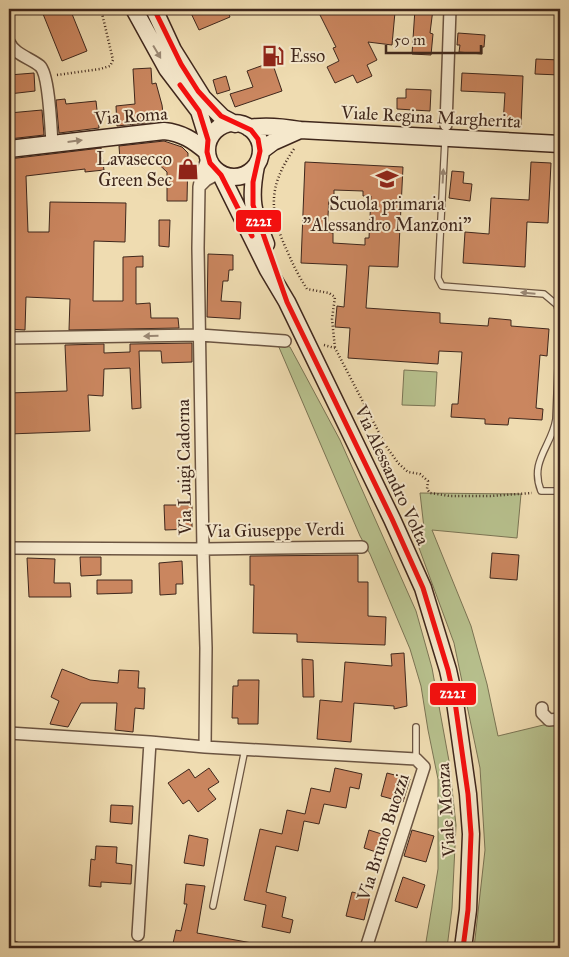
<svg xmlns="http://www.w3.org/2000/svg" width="569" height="957" viewBox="0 0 569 957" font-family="'IM FELL Great Primer',serif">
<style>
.green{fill:#b7c08d;stroke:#7b7454}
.building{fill:#ca865f;stroke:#3f271c;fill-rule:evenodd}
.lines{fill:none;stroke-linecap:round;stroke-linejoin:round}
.lane-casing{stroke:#6b5441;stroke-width:8}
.street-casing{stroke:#6b5441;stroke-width:14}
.secondary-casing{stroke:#3f271c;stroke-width:19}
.path{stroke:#3f271c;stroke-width:2.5;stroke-dasharray:1 2.5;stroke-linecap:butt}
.lane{stroke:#f5e8cc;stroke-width:5.5}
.street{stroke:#f5e8cc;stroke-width:11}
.secondary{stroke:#f5e8cc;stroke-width:16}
.bus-1-casing{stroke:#f5e8cc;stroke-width:9}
.bus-1{stroke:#f50f0f;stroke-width:5}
.oneway{fill:#9a8874}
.labels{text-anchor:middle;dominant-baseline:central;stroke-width:4;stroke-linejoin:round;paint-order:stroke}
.poi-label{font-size:18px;fill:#3f271c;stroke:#f5e8cc;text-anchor:start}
.street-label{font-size:18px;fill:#3f271c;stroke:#f5e8cc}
.line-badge{stroke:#f5e8cc;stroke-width:2}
.badge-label{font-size:14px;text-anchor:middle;font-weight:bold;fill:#fff}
</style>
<rect width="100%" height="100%" fill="#efdcb1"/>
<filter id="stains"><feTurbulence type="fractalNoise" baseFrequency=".004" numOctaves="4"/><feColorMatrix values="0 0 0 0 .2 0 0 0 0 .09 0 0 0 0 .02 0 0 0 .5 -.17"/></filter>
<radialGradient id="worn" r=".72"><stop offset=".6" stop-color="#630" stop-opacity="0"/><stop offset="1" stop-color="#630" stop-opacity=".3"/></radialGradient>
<path class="green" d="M278,345L290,347L340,440L416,611L432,668L449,761L456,825L452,908L447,948H425L438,869V779L428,730L421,686L410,649L370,554L360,536Z
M404,370L437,372L435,406L402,405Z
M420,493L521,494L517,538L432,530L471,626L487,684L498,736L560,721V948H474L485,850L480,768L454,643L415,537L424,528Z"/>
<path class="building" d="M41,9H70L87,51L62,61Z
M189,9H227L230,17L199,30Z
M317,9H371L372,10L395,12L392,45L368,42L377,60L367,65L372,76L357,83L353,75L335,83L327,67L339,61L333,48L336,47Z
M415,9H433L430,33L433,34L431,55L412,54Z
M458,33L485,35L484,47H482V54L459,52L460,45H457Z
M536,59L560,60V75L535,74Z
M272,62L282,91L235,107L230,94L253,87L247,71Z
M151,68L152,84L156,83L162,105L164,121L117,126L116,106L135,104L133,69Z
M34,73L35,91L9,94V75Z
M462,73L523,76L521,125L503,124L505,93L461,91Z
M226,76L230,90L217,94L213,80Z
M406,89L431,90L430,111L397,109V98H406Z
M65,99L66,104L96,101L99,128L59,133L56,100Z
M42,110L44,135L9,139V113Z
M164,141L182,147L188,153L187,201H167V172L152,158L120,160L119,146Z
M101,148L104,170L85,172V169L26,176L28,232H49L50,202L126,203L125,242L94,241L93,301H123V257L143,256V267H136V304L150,303L151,318H178L179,328L69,330L70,299L26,297L25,330L9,329V159Z
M305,162L403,167L398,267L369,266L366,308L440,313V323L488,326L489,318L511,320V326L549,329L547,356L540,355L536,408L543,409L542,420L509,418L508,425L485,424V419L451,417L452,404H458L462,352L439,351L438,364L348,358L350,328L335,327L337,306L344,307L347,265L301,263ZM334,190L363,191V196H371L369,238H365V245L333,243V233L327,232L329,199H334Z
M531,162L551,163L548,223L527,222L525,267L463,263L465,232L489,234L491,198L529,200Z
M452,171L464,172L463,183L472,184L470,201L449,198Z
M159,220H170L169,247L159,246Z
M208,254L233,255V270H229L228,281H223L221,301L241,302L240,319L207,317Z
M192,343V362L162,363L161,351H139L141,408L132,409L130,368L104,369L103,396L88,395L90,431L9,434V393L67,391L65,345L104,344V353L130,352V344Z
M164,505H192V529L165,530Z
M492,553L519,555L517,580L490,578Z
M358,555V582H368V616L386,617L385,645L297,642V634L253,633L254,585H250V556Z
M80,557H101V575L81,576Z
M27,558L55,559L54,583H70L71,597H29Z
M182,561L183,584H176V594L160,595L159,563Z
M97,580H132V593L97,594Z
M404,653L407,706L394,709V706L354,703L351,742L317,739L320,700L342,702L345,662L392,666L391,654Z
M302,659L313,660L314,697H303Z
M62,669L90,680L118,683L119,670L139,671L138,688H145L144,709L135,708L133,732L115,730L117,703H81L68,727L50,724L59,701L51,697Z
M238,680H259L258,724H238V718H232L233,686H238Z
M209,768L219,782L208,789L216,799L198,812L189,800L183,804L168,783L189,769L195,778Z
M335,768L362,774L359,789L350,787L346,808L324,804L319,824L304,821L298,851L276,846L266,892L286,897L282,917L293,920L290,933L262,927L266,905L244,900L260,829L282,834L287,810L305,814L311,788L330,792Z
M387,773L410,779L403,802L381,796Z
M111,805L133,806L132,824L110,822Z
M369,830L388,836L382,854L364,848Z
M412,830L434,836L426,862L404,856Z
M189,835L208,839L204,866L184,863Z
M96,846L117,847L116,863L132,865L131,884L101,882V887L89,886L91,859L95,860Z
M403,877L425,885L417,908L395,901Z
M186,884L205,886L197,933L252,943V948H172L176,930L181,931L187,904H184Z
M352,892L370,896L364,920L346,916Z"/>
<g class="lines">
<g class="lane-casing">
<path id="lane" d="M445,140L438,278L442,286L544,294L557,305L560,318L556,419C552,446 529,461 541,491H560
M416,727V759
M213,906L245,749"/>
</g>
<g class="street-casing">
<path id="street" d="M9,42C14,54 30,58 40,66C49,74 51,129 52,144
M446,125L450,9
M199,187L206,180L219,173
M9,338L200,335L285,341
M9,548L203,549L362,547
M542,708V713L549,720L560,719
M9,733L150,742L205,747L416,759L424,767L366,948
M205,747L206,648L203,549L198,248L199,187L202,173L208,156
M138,935L150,742
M9,946L15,948"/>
</g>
<g class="secondary-casing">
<path id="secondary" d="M134,9L167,69L199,111L208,140
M154,9L173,50L203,98L222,117L235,124
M207 150a27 27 0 1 1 54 0a27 27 0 1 1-54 0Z
M249,128C266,125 283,127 300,130L560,144
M9,149L164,131C182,133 193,140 207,152
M261,151L273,142L300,130
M256,166C249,201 253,211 266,244
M221,175L268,270L287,302L392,519L423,588L448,670L455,702L468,794L471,834L468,910L463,948"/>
</g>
<path class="path" d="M57,75L100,69L110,66L113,60L101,9
M294,149C267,188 269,213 289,255C294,267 300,278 307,289L329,293L335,297L332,319L335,348
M324,345L335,348L386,446L398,463L408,472L420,474L428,481L427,489L430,493L450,496H490L532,493"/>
<use href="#lane" class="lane"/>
<use href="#street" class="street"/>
<use href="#secondary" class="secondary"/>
<g class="bus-1-casing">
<path id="bus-1" d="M154,9L181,64L198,91L221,116L251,130L258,139L260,151L253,182V205L287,302L392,519L423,588L448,670L455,702L468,794L471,834L468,910L463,948
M180,85L199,111L208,140L207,152L210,163L221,175L252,236"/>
</g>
<use href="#bus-1" class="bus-1"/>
</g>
<defs><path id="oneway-solid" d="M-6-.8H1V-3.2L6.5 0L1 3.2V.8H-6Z" transform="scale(1.25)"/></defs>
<g class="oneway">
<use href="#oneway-solid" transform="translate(157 52) rotate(59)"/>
<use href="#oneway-solid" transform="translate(75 141) rotate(-7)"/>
<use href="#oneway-solid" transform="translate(443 176) rotate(-87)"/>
<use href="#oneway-solid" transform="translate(528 293) rotate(-175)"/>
<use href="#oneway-solid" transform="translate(151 336) rotate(179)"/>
</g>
<defs>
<g id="fuel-bare" transform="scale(1.725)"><path d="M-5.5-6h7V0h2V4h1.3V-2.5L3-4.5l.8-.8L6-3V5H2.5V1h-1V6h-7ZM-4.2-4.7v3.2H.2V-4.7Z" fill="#8f2418" stroke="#f5e8cc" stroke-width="2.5" paint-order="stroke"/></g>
<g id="shop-bare" transform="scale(1.725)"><path d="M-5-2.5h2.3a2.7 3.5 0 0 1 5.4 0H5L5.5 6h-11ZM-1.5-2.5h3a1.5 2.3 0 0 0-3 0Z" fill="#8f2418" stroke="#f5e8cc" stroke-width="2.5" paint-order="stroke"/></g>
<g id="school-bare" transform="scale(1.725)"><path d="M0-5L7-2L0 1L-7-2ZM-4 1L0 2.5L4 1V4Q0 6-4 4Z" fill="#8f2418" stroke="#f5e8cc" stroke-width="2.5" paint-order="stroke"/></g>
</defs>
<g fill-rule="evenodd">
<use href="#fuel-bare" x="273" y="56"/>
<use href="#shop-bare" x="188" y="169"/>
<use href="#school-bare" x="387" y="179"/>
</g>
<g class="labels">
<g class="poi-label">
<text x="290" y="56">Esso</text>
<text x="172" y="159" text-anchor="end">Lavasecco<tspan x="172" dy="21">Green Sec</tspan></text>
<text x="387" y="204" text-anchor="middle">Scuola primaria<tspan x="387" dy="21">"Alessandro Manzoni"</tspan></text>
</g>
<g class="street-label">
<text transform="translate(131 116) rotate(-4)">Via Roma</text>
<text transform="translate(431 117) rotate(3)">Viale Regina Margherita</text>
<text transform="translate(184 467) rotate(-91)">Via Luigi Cadorna</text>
<text transform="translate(392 475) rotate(65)">Via Alessandro Volta</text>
<text transform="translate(275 530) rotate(-1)">Via Giuseppe Verdi</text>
<text transform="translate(446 810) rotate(-94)">Viale Monza</text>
<text transform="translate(383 837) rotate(-72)">Via Bruno Buozzi</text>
</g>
</g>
<g class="line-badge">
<rect x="235" y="209" width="47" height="24" rx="5" fill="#f50f0f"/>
<rect x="429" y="682" width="48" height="24" rx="5" fill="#f50f0f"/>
</g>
<g class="badge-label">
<text x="259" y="226">z221</text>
<text x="453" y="698">z221</text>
</g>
<rect width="569" height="957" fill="none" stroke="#efdcb1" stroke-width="30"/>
<rect x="10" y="10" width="549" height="937" fill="none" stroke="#3f271c" stroke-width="2.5"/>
<rect x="15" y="15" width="539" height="927" fill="none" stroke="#3f271c"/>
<path d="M386 45v8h95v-8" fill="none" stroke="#3f271c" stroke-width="2.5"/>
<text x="394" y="45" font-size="15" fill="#3f271c" stroke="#f5e8cc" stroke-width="4" paint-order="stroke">50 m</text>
<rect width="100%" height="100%" filter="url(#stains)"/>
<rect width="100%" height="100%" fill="url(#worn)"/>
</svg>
